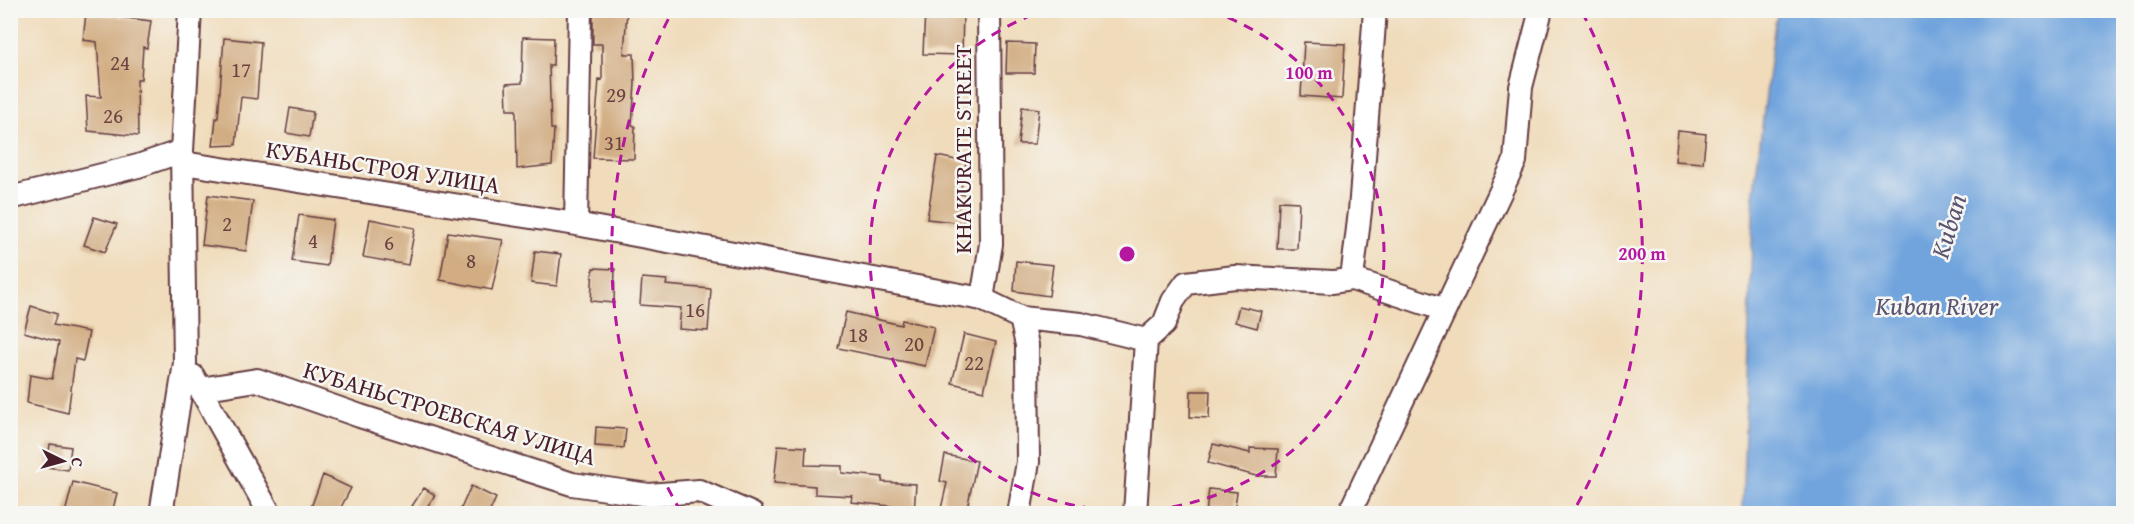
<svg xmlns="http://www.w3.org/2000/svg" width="2134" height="524" viewBox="0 0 2134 524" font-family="'Gentium Book Plus',serif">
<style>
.water{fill:#71a4dd;stroke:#5e6284;stroke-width:1.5}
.building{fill:#d2ad83}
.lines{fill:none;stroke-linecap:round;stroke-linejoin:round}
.minor-casing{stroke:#633b40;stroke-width:26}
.minor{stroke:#fff;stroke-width:22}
.ring{fill:none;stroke:#b5179e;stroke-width:3;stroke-dasharray:10 8}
.labels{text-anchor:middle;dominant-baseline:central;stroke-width:5;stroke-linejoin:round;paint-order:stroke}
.number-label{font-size:21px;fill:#6c4241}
.street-label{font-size:24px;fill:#4a1f2b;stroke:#f6f6f2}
.water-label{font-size:26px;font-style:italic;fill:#5a5472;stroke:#f6f6f2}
.centre{fill:#b5179e;stroke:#f6f6f2;stroke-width:3}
.ring-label{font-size:18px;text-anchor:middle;font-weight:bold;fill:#b5179e;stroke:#f6f6f2;stroke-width:5;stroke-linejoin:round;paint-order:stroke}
</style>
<rect width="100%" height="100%" fill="#f6f6f2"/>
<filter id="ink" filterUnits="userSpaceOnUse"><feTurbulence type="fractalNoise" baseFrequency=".0167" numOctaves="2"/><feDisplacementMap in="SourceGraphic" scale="12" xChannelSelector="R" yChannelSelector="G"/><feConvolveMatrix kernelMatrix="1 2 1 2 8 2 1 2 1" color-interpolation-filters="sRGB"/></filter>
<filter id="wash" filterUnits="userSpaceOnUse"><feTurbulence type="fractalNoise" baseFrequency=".008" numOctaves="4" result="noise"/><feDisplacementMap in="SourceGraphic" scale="24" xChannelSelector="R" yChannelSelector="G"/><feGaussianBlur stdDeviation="1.35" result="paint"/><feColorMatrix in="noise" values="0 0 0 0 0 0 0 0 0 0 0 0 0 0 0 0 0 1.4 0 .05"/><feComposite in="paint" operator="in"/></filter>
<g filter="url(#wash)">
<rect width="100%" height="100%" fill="#f0dbba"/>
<path class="water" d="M1779,11H2123V513H1742L1754,191L1775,23Z"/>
<g id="blocks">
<path class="building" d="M593,10H627L624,54H634L635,84L632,125L635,126L634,159L593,158L599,79L602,80V44H593Z
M925,10H963L962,55L923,54Z
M86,13L151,21L147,48L143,47L141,79H137L138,136L88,131L86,96L101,97L97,42L83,40Z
M523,37L554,38L553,65H549L551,129H554L552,165L517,169L516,110H507L506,84L522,83Z
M224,38L261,42L257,99L241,97L236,145L213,146L216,118H218Z
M1304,42L1345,44L1342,99L1301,96Z
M1007,43L1035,44L1034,73H1006Z
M1022,107L1039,109L1035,144H1018Z
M290,108L313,112L309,137L286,133Z
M1678,131L1706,134L1703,163L1675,161Z
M937,156L966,162L960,194L966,195L963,223L927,219Z
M208,195L253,201L246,251L202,245Z
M1279,201L1299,202L1297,249H1277Z
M299,215L333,220L327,266L292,261Z
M94,217L117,224L105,252L84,245Z
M370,219L415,228L408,265L363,257Z
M448,232L503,240L492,290L440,280Z
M535,251L561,254L557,286L531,283Z
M1016,261L1053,265L1049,296L1014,291Z
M593,268L615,269L614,303L591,301Z
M642,278L667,280L666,285L711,289L708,331L679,329L681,308L640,305Z
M31,306L57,314L53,325L89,332L83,361L75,359L68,413L27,403L30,375L52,379L59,342L24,332Z
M1239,306L1261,311L1257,328L1235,322Z
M846,312L901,325L902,320L934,327L925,366L838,348Z
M964,334L996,342L984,391L952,383Z
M1191,391H1210L1209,418L1190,417Z
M596,427L626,429L624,448L595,446Z
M50,444L71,447L68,470L47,467Z
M1213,444L1250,453V448L1278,449L1276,476H1256L1208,463Z
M778,445L806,447L805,465L842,466V473L883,477L882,482L916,484L914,513H891V506L851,502L852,496L815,494V486L774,483Z
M945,455L977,461L966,513H940L947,483L940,481Z
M323,475L351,488L338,513H321L310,510Z
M73,482L117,493L112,513H65Z
M471,486L496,498L489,513H459Z
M424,488L435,495L423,513L412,506Z
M1209,489L1237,492L1234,513H1206Z"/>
</g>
</g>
<g filter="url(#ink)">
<use href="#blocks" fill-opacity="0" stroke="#633b40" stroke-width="1.5"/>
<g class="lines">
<g class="minor-casing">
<path id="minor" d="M183,163L576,224L982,299L1021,318L1027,345L1028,462L1019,514
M10,198L138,166L182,151
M576,224L580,10
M1352,279L1445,310
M982,299L991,244L989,10
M1021,318L1081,324L1146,340L1164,324L1173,301L1186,283L1235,277L1333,282L1352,279L1360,211L1375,10
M193,376L270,514
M200,389L257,380L360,416L572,484L649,495L699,491L752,514
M161,514L185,363L182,151L190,10
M1135,514L1146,340
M1349,514L1515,161L1521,87L1541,10"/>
</g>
<use href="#minor" class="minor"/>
</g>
</g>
<g class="ring">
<path d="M1211 11A257 257 0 1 1 1043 11"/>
<path d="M681 512A515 515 0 0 1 672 12M1582 12A515 515 0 0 1 1573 512"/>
</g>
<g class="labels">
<g class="number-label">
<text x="120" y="62">24</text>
<text x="241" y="69">17</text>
<text x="616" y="94">29</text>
<text x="113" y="115">26</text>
<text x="614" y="142">31</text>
<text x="227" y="223">2</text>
<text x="313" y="240">4</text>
<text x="389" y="242">6</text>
<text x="471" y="260">8</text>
<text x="695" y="309">16</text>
<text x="858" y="334">18</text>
<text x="914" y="343">20</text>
<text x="974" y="362">22</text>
</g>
<g class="street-label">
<text transform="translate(962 149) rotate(-90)">KHAKURATE STREET</text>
<text transform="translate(383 167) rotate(9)">КУБАНЬСТРОЯ УЛИЦА</text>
<text transform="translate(450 413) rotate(17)">КУБАНЬСТРОЕВСКАЯ УЛИЦА</text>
</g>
<g class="water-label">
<text transform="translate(1948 226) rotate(-73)">Kuban</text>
<text x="1937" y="305">Kuban River</text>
</g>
</g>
<circle cx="1127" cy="254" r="9" class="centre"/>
<g class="ring-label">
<text x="1309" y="79">100 m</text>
<text x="1642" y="260">200 m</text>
</g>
<rect width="2134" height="524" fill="none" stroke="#f6f6f2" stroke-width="36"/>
<g transform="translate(63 461) rotate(95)" stroke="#f6f6f2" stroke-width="4.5" paint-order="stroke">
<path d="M0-4.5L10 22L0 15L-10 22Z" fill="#4a1f2b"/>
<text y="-9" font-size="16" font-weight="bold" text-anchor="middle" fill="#4a1f2b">С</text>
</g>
</svg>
